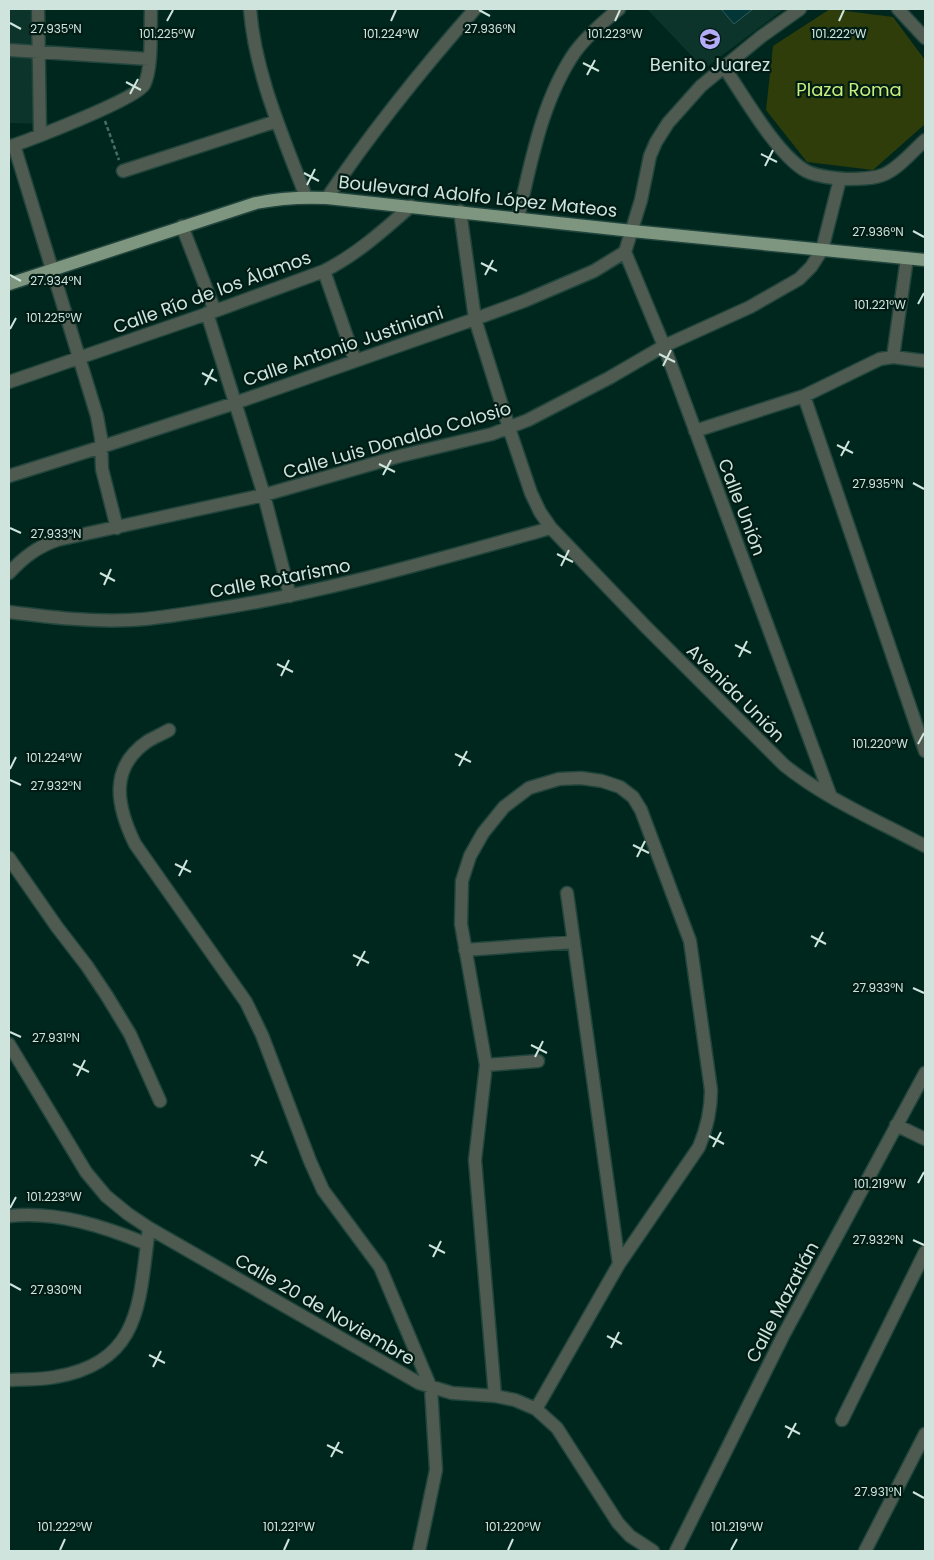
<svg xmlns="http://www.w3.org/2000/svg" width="934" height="1560" viewBox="0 0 934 1560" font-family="Poppins,sans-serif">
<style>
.built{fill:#0d342a}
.green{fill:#2e3d0a}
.building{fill:#033636;stroke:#2f5c5c}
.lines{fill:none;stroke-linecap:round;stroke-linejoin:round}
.minor-casing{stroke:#21453c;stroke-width:15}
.major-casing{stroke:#21453c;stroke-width:15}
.path{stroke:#4c6c63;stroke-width:2.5;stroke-dasharray:4 2.5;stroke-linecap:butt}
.minor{stroke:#4f5b50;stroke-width:12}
.major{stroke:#7e9680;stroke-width:12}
.ticks{fill:none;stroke:#cfe4dc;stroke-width:2}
.labels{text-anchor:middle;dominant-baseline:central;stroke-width:4.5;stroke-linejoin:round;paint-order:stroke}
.poi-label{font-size:18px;fill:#cfe4dc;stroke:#001c14}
.park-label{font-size:18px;fill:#c8ee7d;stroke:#001c14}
.street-label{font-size:18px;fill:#cfe4dc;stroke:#001c14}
.ticks-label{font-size:12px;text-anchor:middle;fill:#cfe4dc;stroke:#001c14;stroke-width:4.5;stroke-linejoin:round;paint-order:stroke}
</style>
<rect width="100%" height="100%" fill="#00271d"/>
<path class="built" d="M9,9H44L45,124L9,123Z
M647,9H784L704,69Z"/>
<path class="green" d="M830,9L893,17L925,60V117L924,125L873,170L807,162L766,110L773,46Z"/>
<path class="building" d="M721,9H753L734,24Z"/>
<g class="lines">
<g class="minor-casing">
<path id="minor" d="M38,9L40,134
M250,9C255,74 283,136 306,197
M800,9L762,36L701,86L668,123L656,142L650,156L641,200L625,252L664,346L831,797
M898,9L925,38
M9,50L149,59
M724,67C743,95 777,155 806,171C818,177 834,178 847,179C859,179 874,179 885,174C900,167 913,151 925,140
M14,145L97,416L101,438L102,469L117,528
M9,147C29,140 137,99 144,85C153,68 150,28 151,9
M123,171L277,121
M327,198C372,131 422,69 475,9
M460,211L475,319L509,428L531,493L540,512L551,528L646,627L784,765C826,799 878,821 925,846
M518,218C531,162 542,100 575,52C587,36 604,21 619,9
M182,226L215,311
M324,271L355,360
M207,313L264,495L290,596
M893,357L907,258
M9,382L215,311L324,271C356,255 384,230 411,206
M804,396L925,751
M695,431L804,396L880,359L893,357L925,361
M9,476L101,447L235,403L475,319L524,301L594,271L625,252
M9,573C24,557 37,547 57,540L264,495L400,456L492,434L528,420L609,378L664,346L750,307L799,279L811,267L822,250L840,179
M9,612C49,617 89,622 130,620C156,619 182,614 209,610C325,593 438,559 551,528
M169,730C162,734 155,737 148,741C108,768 117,807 135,844L246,1002L262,1035L310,1161L323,1190L380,1267L431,1388L436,1470L419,1551
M9,858L57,927L87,966L107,996L130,1034L160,1101
M567,893L619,1264
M465,950L574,942
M9,1044L86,1172L106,1196L128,1214L149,1228L419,1383L452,1393L495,1396L515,1400L536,1409L557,1428L618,1523L630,1536L653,1551
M486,1065L538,1061
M896,1125L925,1139
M9,1216C57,1211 103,1226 147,1244
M9,1380C24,1379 40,1380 55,1377C143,1362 139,1300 149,1228
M495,1396L475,1160L486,1065L461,924L462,881L470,856L483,833L504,807L529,788L559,779L581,778L602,781L620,787L633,797L641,810L690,941L711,1090C711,1112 707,1128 699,1147L619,1264L536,1409
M842,1420L925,1252
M676,1551L783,1336L925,1073
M865,1551L925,1434"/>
</g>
<g class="major-casing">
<path id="major" d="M9,284L256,203C280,198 303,197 327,198L632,231L925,260"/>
</g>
<path class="path" d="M105,121L119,160"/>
<use href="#minor" class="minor"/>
<use href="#major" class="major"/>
</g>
<path class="ticks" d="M479,10L490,16M167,21L173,10M391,21L396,10M615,21L620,10M839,21L844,10M10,23L21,29M583,63L599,71M587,75L595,60M126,82L141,90M130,94L138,79M761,154L777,162M765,166L773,150M304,173L319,181M307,185L315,169M913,231L924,237M481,263L497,271M10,275L21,281M485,275L493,260M918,304L924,293M10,329L16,318M659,354L675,362M663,366L671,350M202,373L217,381M205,385L213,369M837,445L853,453M841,456L849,441M379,464L395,472M383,475L391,460M913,483L924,489M10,528L21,533M557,554L573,562M561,566L569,550M100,573L115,581M104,585L111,569M735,645L751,653M739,657L747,641M277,664L293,672M281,676L289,660M918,744L924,733M455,754L471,762M459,766L467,751M10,769L16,757M10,780L21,785M633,845L649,853M637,857L645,841M175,864L191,872M179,876L187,860M811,936L826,944M815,947L823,932M353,955L369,963M357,966L365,951M913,988L924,993M10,1032L21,1037M531,1045L547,1053M535,1057L543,1041M73,1064L89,1072M77,1076L85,1060M709,1136L724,1144M713,1147L721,1132M251,1155L267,1163M255,1166L263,1151M918,1183L924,1172M10,1208L16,1197M913,1240L924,1245M429,1245L445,1253M433,1257L441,1241M10,1284L21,1290M607,1336L622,1344M611,1348L619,1332M149,1355L165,1363M153,1367L161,1351M785,1426L800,1434M788,1438L796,1423M327,1445L343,1453M331,1457L339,1442M913,1492L924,1498M60,1550L65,1539M284,1550L289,1539M508,1550L513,1539M731,1550L737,1539"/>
<defs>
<g id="school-disc" transform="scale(1.125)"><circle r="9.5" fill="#b3adf9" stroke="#001c14"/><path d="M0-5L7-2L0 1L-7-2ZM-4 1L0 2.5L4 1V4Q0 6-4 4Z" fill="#111"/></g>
</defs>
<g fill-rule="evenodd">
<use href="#school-disc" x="710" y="39"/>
</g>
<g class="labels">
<g class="poi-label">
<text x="710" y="64">Benito Juarez</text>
</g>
<g class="park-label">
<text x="849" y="89">Plaza Roma</text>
</g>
<g class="street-label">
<text transform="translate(478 196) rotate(6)">Boulevard Adolfo López Mateos</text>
<text transform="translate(212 292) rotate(-20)">Calle Río de los Álamos</text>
<text transform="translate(343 346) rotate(-19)">Calle Antonio Justiniani</text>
<text transform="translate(397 440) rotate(-16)">Calle Luis Donaldo Colosio</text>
<text transform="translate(742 507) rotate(69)">Calle Unión</text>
<text transform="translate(280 578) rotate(-11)">Calle Rotarismo</text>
<text transform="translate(736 693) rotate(45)">Avenida Unión</text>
<text transform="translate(782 1302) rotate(-62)">Calle Mazatlán</text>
<text transform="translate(325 1309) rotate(30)">Calle 20 de Noviembre</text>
</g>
</g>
<g class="ticks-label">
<text x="490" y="33">27.936°N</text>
<text x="56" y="33">27.935°N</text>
<text x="167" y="38">101.225°W</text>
<text x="391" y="38">101.224°W</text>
<text x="615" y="38">101.223°W</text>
<text x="839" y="38">101.222°W</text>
<text x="878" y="236">27.936°N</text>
<text x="56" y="285">27.934°N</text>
<text x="880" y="309">101.221°W</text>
<text x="54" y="322">101.225°W</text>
<text x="878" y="488">27.935°N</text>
<text x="56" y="538">27.933°N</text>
<text x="880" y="748">101.220°W</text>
<text x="54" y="762">101.224°W</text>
<text x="56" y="790">27.932°N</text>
<text x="878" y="992">27.933°N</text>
<text x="56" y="1042">27.931°N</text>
<text x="880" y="1188">101.219°W</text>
<text x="54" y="1201">101.223°W</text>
<text x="878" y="1244">27.932°N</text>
<text x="56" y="1294">27.930°N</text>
<text x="878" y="1496">27.931°N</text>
<text x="65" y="1531">101.222°W</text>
<text x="289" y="1531">101.221°W</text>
<text x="513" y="1531">101.220°W</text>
<text x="737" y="1531">101.219°W</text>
</g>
<rect width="934" height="1560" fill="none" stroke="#cfe4dc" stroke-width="20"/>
</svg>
